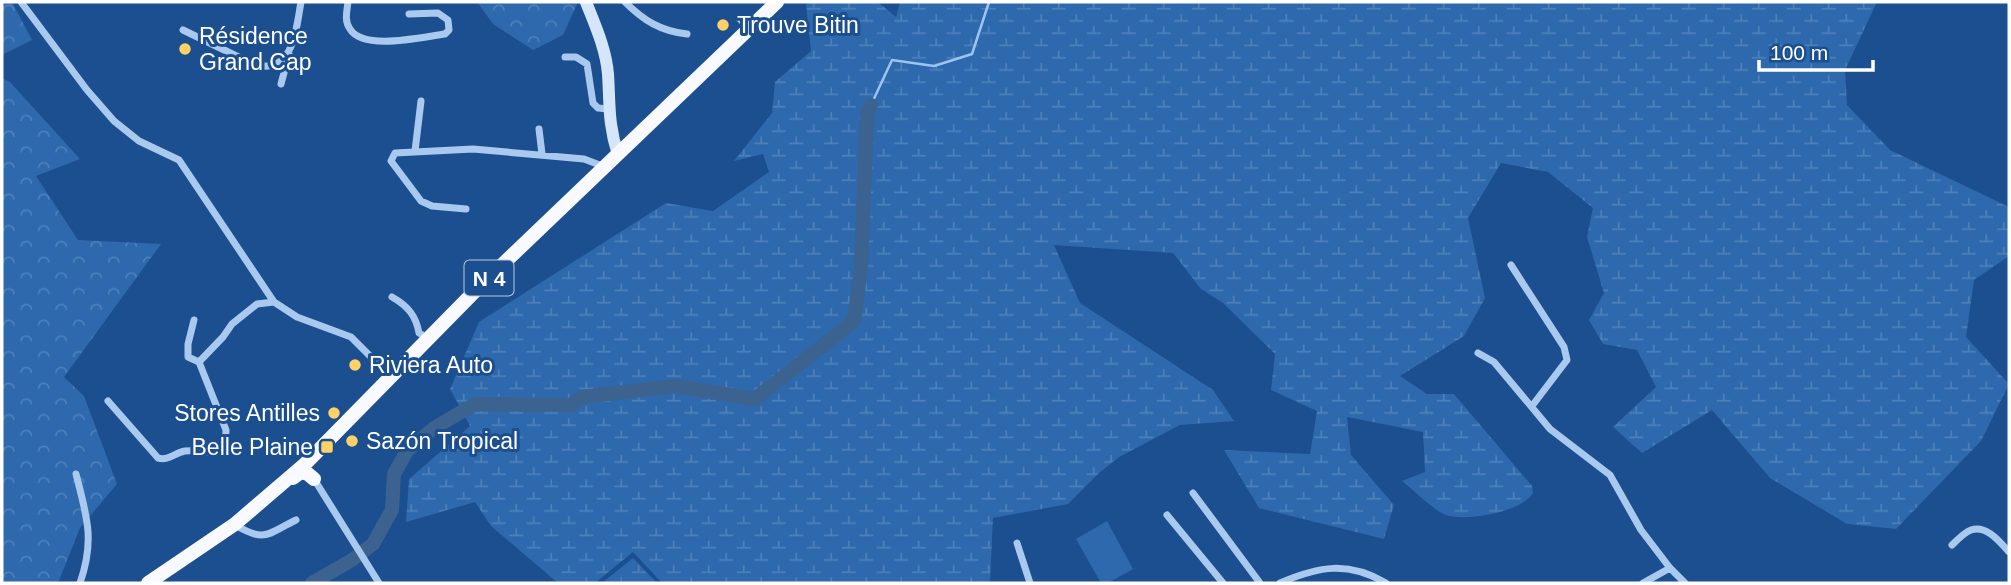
<svg xmlns="http://www.w3.org/2000/svg" width="2011" height="585" viewBox="0 0 2011 585" font-family="Arial,sans-serif">
<style>
.forest{fill:url(#forest-crowns)}
.wetland{fill:url(#wetland-marsh)}
.green{fill:#2e69ad}
.lines{fill:none;stroke-linecap:round;stroke-linejoin:round}
.stream{stroke:#9cc4f0;stroke-width:2.5}
.river{stroke:#3c6290;stroke-width:14}
.minor{stroke:#a9c9ee;stroke-width:7}
.secondary{stroke:#d6e6fa;stroke-width:12}
.trunk{stroke:#f8faff;stroke-width:14}
.poi-dot{fill:#ffd166;stroke:#1b4f8f;stroke-width:2.5}
.labels{text-anchor:middle;dominant-baseline:central;stroke-width:6;stroke-linejoin:round;paint-order:stroke}
.shield{fill:#1b4f8f;stroke:#bbcadd;stroke-width:2}
.shield-label{font-size:21px;font-weight:bold;fill:#fff}
.poi-label{font-size:23px;fill:#fff;stroke:#1b4f8f;text-anchor:start}
</style>
<defs>
<pattern id="forest-crowns" width="20" height="18" patternUnits="userSpaceOnUse" patternTransform="scale(1.75)"><rect width="20" height="18" fill="#2e69ad"/><path d="M2 6a3 3 0 1 1 6 0M12 15a3 3 0 1 1 6 0" fill="none" stroke="#4d80b9"/></pattern>
<pattern id="wetland-marsh" width="20" height="14" patternUnits="userSpaceOnUse" patternTransform="scale(1.75)"><rect width="20" height="14" fill="#2e69ad"/><path d="M1 5h8M5 5V1M11 12h8M15 12V8" fill="none" stroke="#4d80b9"/></pattern>
</defs>
<rect width="100%" height="100%" fill="#1b4f8f"/>
<path class="forest" d="M2,2H12L32,40L2,55Z
M477,2H578L563,35L533,50L493,24Z
M2,78L10,82L80,159L36,176L78,240L161,244L64,377L84,396L117,484L80,528L58,583H2Z"/>
<path class="wetland" d="M816,2H878L896,17L900,2H1877L1845,70L1847,105L1890,150L2009,207V256L1974,280L1966,337L2009,384L1981,441L1896,529L1847,524L1770,478L1712,410L1642,453L1613,427L1656,387L1637,350L1603,344L1589,320L1604,293L1587,237L1593,208L1548,172L1501,163L1468,218L1485,298L1464,336L1400,376L1427,394H1454L1532,486L1533,493C1522,512 1466,522 1446,515C1436,512 1411,488 1402,481L1425,472L1423,432L1347,417L1351,455L1394,505L1384,539L1259,508L1224,450L1310,454L1317,411L1271,390L1275,354L1223,303L1201,289L1173,253L1054,245L1080,303L1213,390L1234,421L1180,425L1119,457L1099,473L1068,504L993,518L990,583H662L633,552L595,583H558L491,526L475,502L406,522L409,479L470,426L450,389L479,322L666,203L713,211L769,172L763,154L734,161L772,113L775,82L811,51L806,4Z
M633,558L657,583H602Z"/>
<path class="green" d="M1107,521L1133,569L1108,583H1101L1076,539Z"/>
<g class="lines">
<path class="stream" d="M871,105L892,60L934,66L972,54L989,2"/>
<path class="river" d="M312,583L352,560L373,544L392,510L394,474L407,451L434,428L475,404L571,405L582,397L675,386L755,399L854,321L861,268L867,114L871,105"/>
<path class="minor" d="M21,2L87,90L114,121L139,141L179,160L274,302L297,317L351,337L390,376
M348,2C347,11 344,21 350,29C363,51 422,37 445,34L449,30L448,20L438,13L409,14
M625,2C643,20 660,31 687,34
M739,18L749,29
M183,30L255,65C294,74 296,29 301,2
M565,57H576L587,64L593,103L598,108L608,109
M281,84L289,54
M539,129L542,154
M415,151L421,101
M466,209L432,206L421,201L391,161L395,153L473,149L584,159L605,167
M1511,265L1564,347L1567,360L1532,406
M392,297C408,306 416,316 419,333L428,338
M194,320L188,344V357L199,362L223,337L232,324L257,304L274,302
M1478,353L1494,362L1550,429L1610,475L1641,530L1670,568L1685,583
M108,401L158,458C169,461 174,453 185,451C205,448 226,464 226,430L199,362
M76,474C87,517 95,540 80,583
M314,479L379,583
M1193,493L1260,583
M1167,515L1223,583
M235,525C266,543 267,534 296,520
M1017,543L1030,583
M1952,545C1957,540 1965,532 1971,530C1987,525 2000,542 2009,552
M1280,583C1319,566 1348,561 1386,583
M1643,583L1670,568"/>
<path class="secondary" d="M586,2C595,25 606,49 608,74C610,105 608,124 618,155"/>
<path class="trunk" d="M293,478L301,472L308,474L314,479
M148,583L235,524L305,464L481,285L777,2"/>
</g>
<g class="poi-dot">
<circle cx="723" cy="25" r="7"/>
<circle cx="185" cy="49" r="7"/>
<circle cx="355" cy="365" r="7"/>
<circle cx="334" cy="413" r="7"/>
<circle cx="352" cy="441" r="7"/>
<rect x="320" y="440" width="14" height="14" rx="3.5"/>
</g>
<g class="labels">
<rect class="shield" x="464.5" y="260.5" width="49" height="35" rx="5"/>
<g class="shield-label">
<text x="489" y="278">N 4</text>
</g>
<g class="poi-label">
<text x="737" y="25">Trouve Bitin</text>
<text x="199" y="36">Résidence<tspan x="199" dy="26">Grand Cap</tspan></text>
<text x="369" y="365">Riviera Auto</text>
<text x="320" y="413" text-anchor="end">Stores Antilles</text>
<text x="366" y="441">Sazón Tropical</text>
<text x="313" y="447" text-anchor="end">Belle Plaine</text>
</g>
</g>
<rect width="2011" height="585" fill="none" stroke="#ffffff" stroke-width="7"/>
<path d="M1759 60v10h114v-10" fill="none" stroke="#ffffff" stroke-width="3.5"/>
<text x="1770" y="60" font-size="21" fill="#ffffff" stroke="#1b4f8f" stroke-width="5" paint-order="stroke">100 m</text>
</svg>
